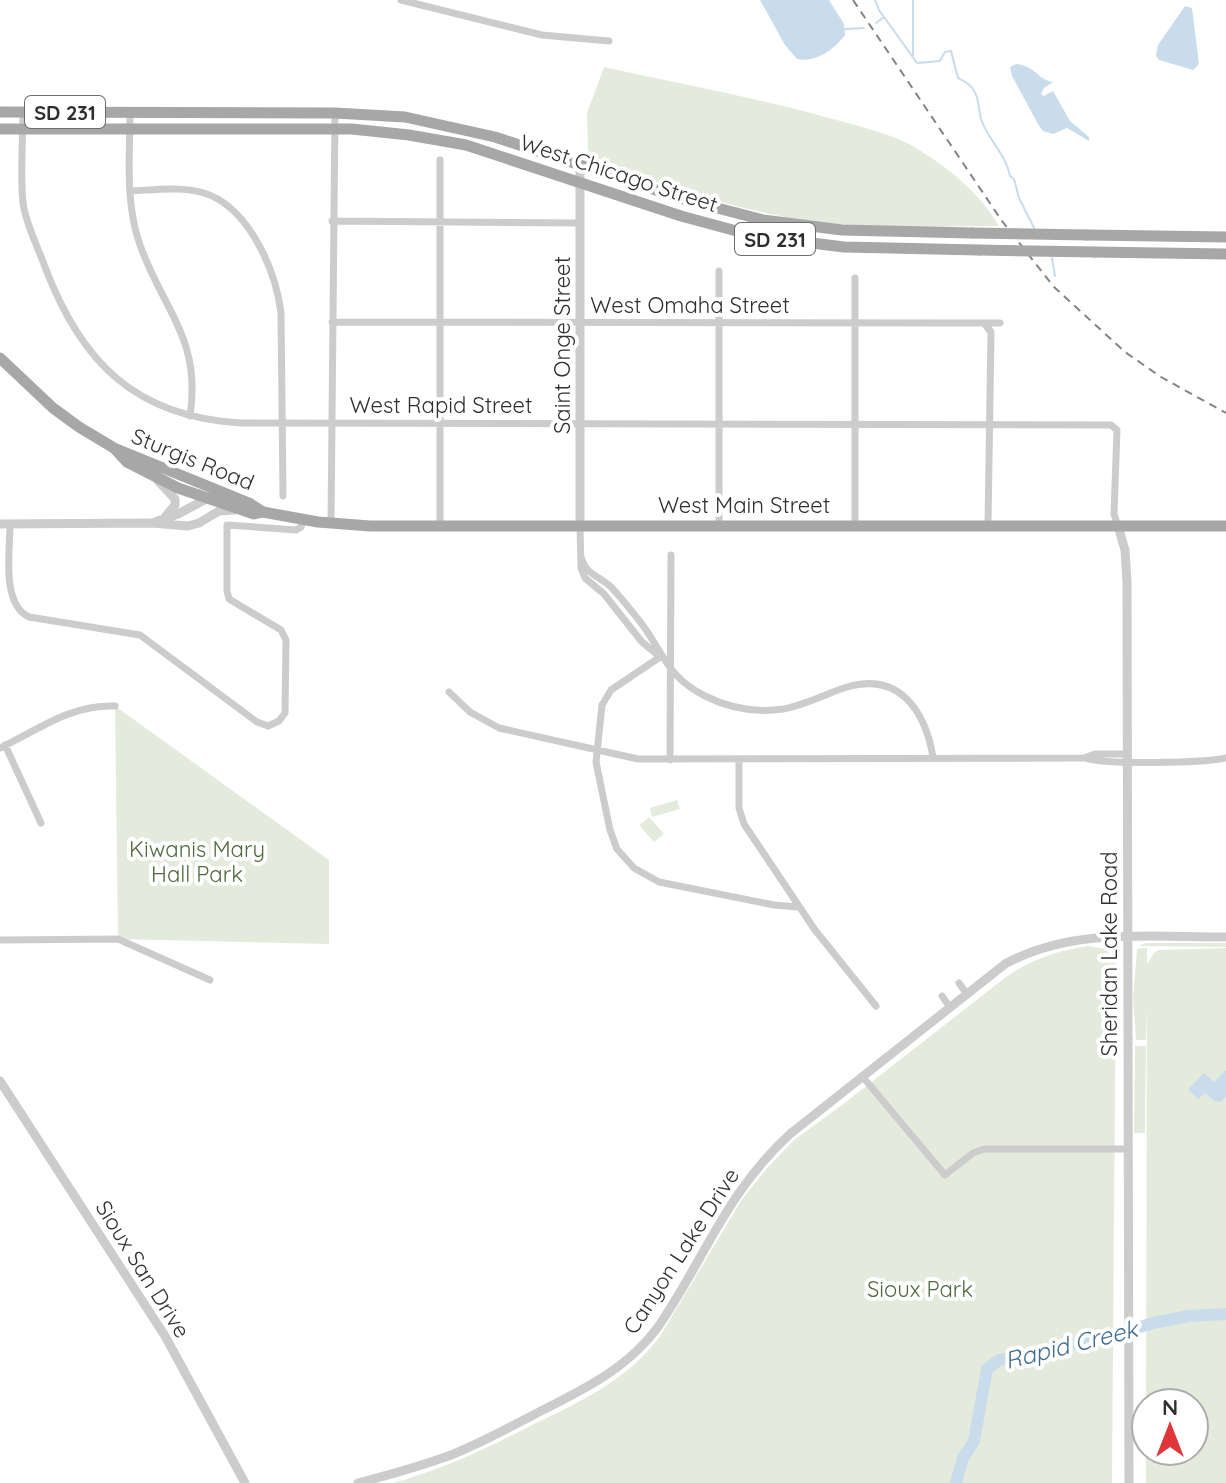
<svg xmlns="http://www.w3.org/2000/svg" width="1226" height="1483" viewBox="0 0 1226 1483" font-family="Quicksand,sans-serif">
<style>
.green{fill:#e4ebdd}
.water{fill:#c9dceb}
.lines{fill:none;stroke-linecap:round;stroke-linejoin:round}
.stream{stroke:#c9dceb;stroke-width:2}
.river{stroke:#c9dceb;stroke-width:12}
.minor{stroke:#ccc;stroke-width:7}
.tertiary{stroke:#ccc;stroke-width:9}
.primary{stroke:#a7a7a7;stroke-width:11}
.rail{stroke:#848484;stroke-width:2;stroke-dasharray:8 6;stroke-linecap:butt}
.primary-bridge{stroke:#a7a7a7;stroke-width:11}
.labels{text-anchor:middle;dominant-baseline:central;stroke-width:8;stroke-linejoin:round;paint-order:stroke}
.shield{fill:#fff;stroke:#6d6d6d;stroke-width:2}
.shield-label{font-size:20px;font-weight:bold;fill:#2f2f2f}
.street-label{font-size:22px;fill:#2f2f2f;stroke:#fff}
.park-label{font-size:22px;fill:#50693d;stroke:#fff}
.water-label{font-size:24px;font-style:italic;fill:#3f6c8f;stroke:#fff}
</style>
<rect width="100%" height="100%" fill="#fff"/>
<path class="green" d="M604,67C680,84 758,98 833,119C857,126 886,132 909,144C944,164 978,190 999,226C934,226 867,231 803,220C730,209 661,183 591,160L588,156L587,113Z
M115,706L329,860V944L118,939Z
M677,800L680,809L652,817L650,808Z
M649,817L664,834L654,842L639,825Z
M1146,943H1226V947L1139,946Z
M1088,946L1106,949L1116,961L1112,1483H393C446,1468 486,1449 534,1424C582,1401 631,1378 662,1333L742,1199L768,1167L794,1140L842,1105L1006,977C1032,959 1057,951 1088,946Z
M1147,948V964L1154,953L1158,950L1226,948V1483H1146V1451H1194V1403H1146L1147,1006L1146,1040H1136L1133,998L1137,949Z
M1135,1046H1146L1145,1133H1134Z"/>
<path class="water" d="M760,0H829L844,24L845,35C834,50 815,63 797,59L785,45Z
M1185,6L1192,8L1199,64L1193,70L1159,60L1156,56L1158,45Z
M1016,64C1036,66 1038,80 1053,82L1044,88L1041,94L1044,96L1053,91L1070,121L1089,137V141L1067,128L1053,134L1043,131L1038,124L1012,76L1010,67Z
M1226,1070V1097L1221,1102L1214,1101L1205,1093L1198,1099L1188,1089L1204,1073L1214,1082Z"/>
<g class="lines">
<path class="stream" d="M875,0L879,10L917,63L940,61L945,52L951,51L958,78C964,81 969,83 973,89C980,99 978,108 981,119C988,140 1006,154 1010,176L1014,179L1019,198L1034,228
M876,23L884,17
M845,29L864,28
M913,55V0
M1052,258L1055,276"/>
<path class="river" d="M956,1483L963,1458L974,1441L987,1369L999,1360L1114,1335L1153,1323L1189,1316L1226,1314"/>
<path class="minor" d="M401,0L542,35L609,41
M23,112C23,142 20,174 23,203C26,225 38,247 45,267C81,362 135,417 241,423L1111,425L1117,430L1114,514L1118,526
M130,112C130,155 125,200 139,242C161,308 202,337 190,416
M130,191C154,190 181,186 204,193C249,207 276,271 281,313L283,496
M332,221L580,223
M332,322L1000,323
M984,323L991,332L988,525
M331,523L335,113
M10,524C10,550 1,604 29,617L140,635L257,722L268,726L279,721L285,713L286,640L281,630L229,599L227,591V525L296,530L301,527L303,520
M440,525V160
M719,525V271
M855,525V278
M580,526L581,568L585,578L604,594L642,642L659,656
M581,557C586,575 598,575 610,586C620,596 629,608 638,619C663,650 665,676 705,696C729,708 756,713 783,709C805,705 825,694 847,687C899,672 925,710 933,757
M660,657L611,690L602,705L596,762L610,830L617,849L634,868L659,882L774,905L798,907
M449,692L470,712L499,728L638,759L1084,758L1095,754H1127
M5,745L41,823
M0,748C38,730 71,704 115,706
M1085,758C1105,765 1204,763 1226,758
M739,759V808L744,824L815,930L876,1006
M670,760L671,555
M0,940L118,939L210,980
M959,983L966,993
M942,996L949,1006
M862,1076L945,1175L973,1153L984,1149H1127"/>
<path class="tertiary" d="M580,165V526
M158,481L175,499V505L166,516
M155,522L178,514L210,497
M0,524L151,523L188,526L199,523L219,511L235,510
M1118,526L1125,550L1127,582L1129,1483
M0,1081L165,1336L245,1483
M358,1483C389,1475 421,1466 451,1455C481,1443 510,1427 539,1412C585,1389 630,1367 660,1324C706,1256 726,1193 790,1134L1005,964C1072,927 1152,937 1226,937"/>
<path class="primary" d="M0,112L335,113L405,117L495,137L683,199L763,220L842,230L972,233
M0,129H352L409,135L466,145L681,216L755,236L844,247L979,250
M1087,235L1226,237
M1094,252L1226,254
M0,358L53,408L79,427L114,448L127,462L178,488L254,514L263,512L318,522L370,526H1226
M114,448L249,503L263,512"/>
<path class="rail" d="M853,0L1002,221L1054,287L1125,352L1161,377L1226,413"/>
<path class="primary-bridge" d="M972,233L1087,235
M979,250L1094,252"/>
</g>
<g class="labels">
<g class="shield">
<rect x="25" y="96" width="80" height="32" rx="6"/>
<rect x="735" y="223" width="80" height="32" rx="6"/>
</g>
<g class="shield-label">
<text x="65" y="112">SD 231</text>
<text x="775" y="239">SD 231</text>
</g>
<g class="street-label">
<text transform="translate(619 173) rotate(18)">West Chicago Street</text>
<text x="690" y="305">West Omaha Street</text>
<text transform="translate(562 345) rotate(-90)">Saint Onge Street</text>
<text x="441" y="405">West Rapid Street</text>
<text transform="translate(193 459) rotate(22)">Sturgis Road</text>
<text x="744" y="505">West Main Street</text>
<text transform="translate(1109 954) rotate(-90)">Sheridan Lake Road</text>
<text transform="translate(681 1251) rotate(-57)">Canyon Lake Drive</text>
<text transform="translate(143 1269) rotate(58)">Sioux San Drive</text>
</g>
<g class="park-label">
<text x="197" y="849">Kiwanis Mary<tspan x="197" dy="25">Hall Park</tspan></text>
<text x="920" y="1289">Sioux Park</text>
</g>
<g class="water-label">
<text transform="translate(1071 1344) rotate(-14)">Rapid Creek</text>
</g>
</g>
<g transform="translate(1170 1427)"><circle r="38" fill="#ffffff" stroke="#acacac" stroke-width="2"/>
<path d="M0-6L14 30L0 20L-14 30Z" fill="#e0363b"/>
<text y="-12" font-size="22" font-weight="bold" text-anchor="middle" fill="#2f2f2f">N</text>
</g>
</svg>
